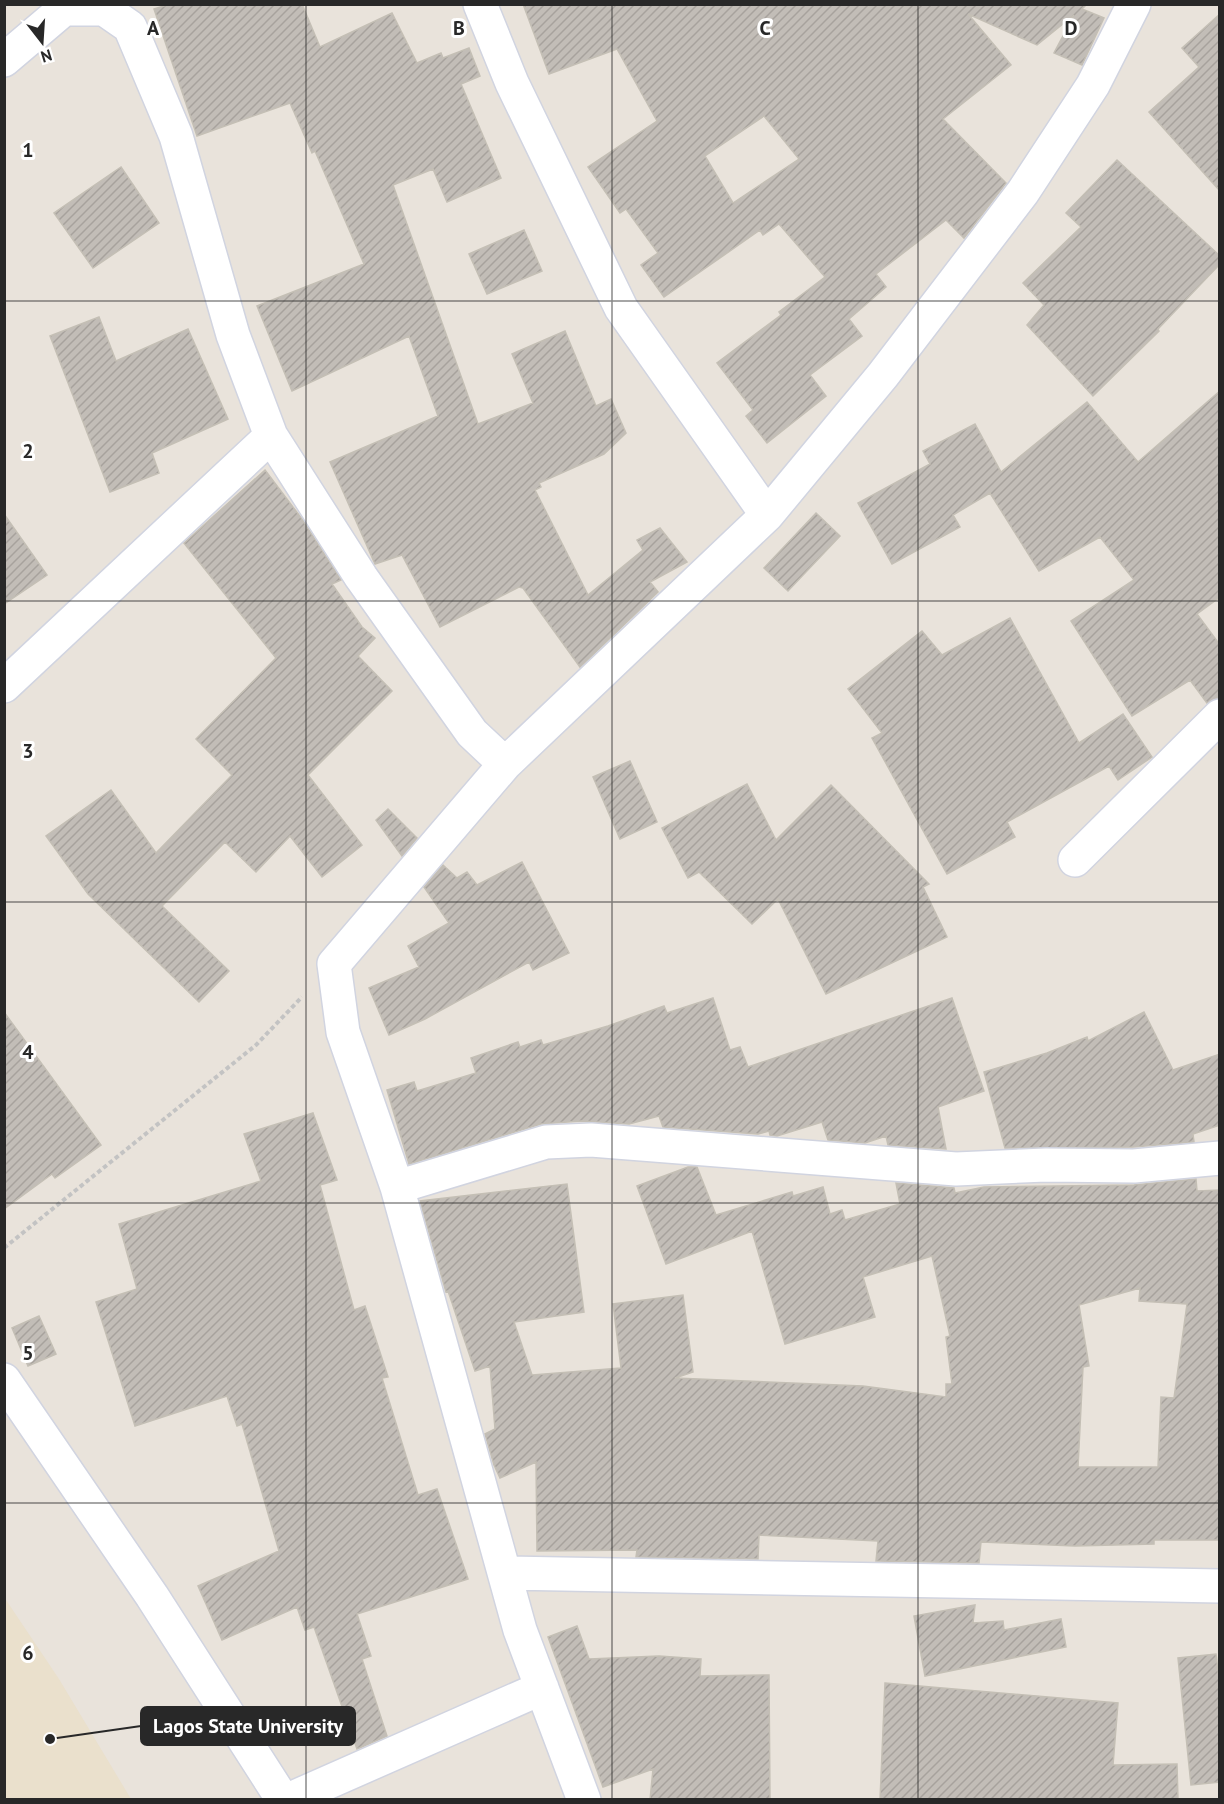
<svg xmlns="http://www.w3.org/2000/svg" width="1224" height="1804" viewBox="0 0 1224 1804" font-family="'PT Sans',sans-serif">
<style>
.education{fill:#eae0cc}
.building{fill:url(#building-hatch);stroke:#c4bfb5;stroke-width:1.5;fill-rule:evenodd}
.lines{fill:none;stroke-linecap:round;stroke-linejoin:round}
.street-casing{stroke:#d1d4e0;stroke-width:36}
.path{stroke:#c3c3c3;stroke-width:4;stroke-dasharray:4.5 3;stroke-linecap:butt}
.street{stroke:#fff;stroke-width:33}
.grid{fill:none;stroke:#282828;stroke-width:1.5;stroke-opacity:0.55}
.grid-label{font-size:20px;text-anchor:middle;font-weight:bold;fill:#282828;stroke:#fff;stroke-width:6;stroke-linejoin:round;paint-order:stroke}
.leader{fill:none;stroke:#282828;stroke-width:2}
.callout-dot{fill:#282828;stroke:#fff;stroke-width:2}
.callout{fill:#282828;stroke:#282828;stroke-width:2}
.callout-label{font-size:20px;text-anchor:middle;font-weight:bold;fill:#fff}
</style>
<defs>
<pattern id="building-hatch" width="6" height="6" patternUnits="userSpaceOnUse" patternTransform="scale(1.5)"><rect width="6" height="6" fill="#c2bdb7"/><path d="M-1 1l2-2M0 6l6-6M5 7l2-2" fill="none" stroke="#a7a29d"/></pattern>
</defs>
<rect width="100%" height="100%" fill="#e9e3db"/>
<path class="education" d="M4,1597L59,1679L131,1799H5Z"/>
<path class="building" d="M170,4H302L320,47L392,13L417,63L441,53L443,58L469,48L480,76L461,84L501,178L447,202L433,169L393,185L478,424L533,403L512,354L565,331L596,406L611,399L626,433L604,454L539,483L541,487L535,490L588,595L643,550L637,540L660,528L687,562L650,582L658,592L580,667L523,588L519,587L440,627L402,555L375,564L330,462L438,416L409,336L292,391L257,306L364,264L315,151L312,153L290,103L197,136L154,9Z
M523,4H1087L1082,9L1104,18L1082,65L1054,53L1074,15L1037,45L968,14L1011,65L943,119L1006,183L964,238L946,220L876,274L886,287L849,319L862,336L810,375L826,396L767,443L746,416L753,410L717,363L781,315L779,312L825,277L779,224L763,235L760,230L664,297L641,265L658,253L626,209L620,213L588,167L657,121L617,49L549,74ZM764,116L799,159L733,203L705,156Z
M1220,14V191L1149,112L1199,67L1182,48Z
M1117,160L1220,256V264L1158,329L1159,331L1093,396L1027,325L1044,305L1023,283L1081,227L1066,213Z
M121,167L159,223L93,268L54,213Z
M524,230L542,271L487,294L469,254Z
M99,317L116,361L188,329L228,419L152,453L159,473L110,492L50,336Z
M1220,391V597L1197,614L1220,645V698L1207,703L1190,680L1132,716L1071,621L1134,580L1100,537L1039,571L990,493L953,515L960,527L892,564L858,503L930,464L923,451L975,424L1001,472L1087,402L1138,462Z
M265,470L302,519L341,580L332,584L362,627L375,638L358,656L392,691L308,775L362,845L322,877L290,836L256,872L225,842L162,906L229,971L199,1002L88,894L46,836L111,790L156,853L232,775L196,739L276,658L184,543Z
M816,513L840,536L788,591L764,568Z
M4,514L47,575L4,604Z
M1010,618L1079,743L1123,714L1152,757L1118,780L1109,766L1007,822L1015,837L947,874L872,738L882,733L848,689L922,631L942,655Z
M630,761L657,822L620,839L593,777Z
M747,784L776,840L831,785L929,884L923,887L947,937L826,994L778,899L752,924L699,872L688,878L662,828Z
M388,809L417,838L402,856L376,820Z
M522,862L569,953L533,970L529,962L425,1019L389,1035L369,988L419,967L408,946L449,923L424,887L443,865L457,878L467,872L477,885Z
M713,998L730,1050L740,1047L748,1067L952,998L984,1091L938,1107L946,1149L888,1145L886,1136L865,1143L828,1140L822,1122L777,1136L770,1135L769,1131L758,1134L663,1127L659,1116L629,1124L581,1121L541,1124L409,1164L387,1090L414,1082L417,1091L476,1073L471,1058L518,1042L520,1047L541,1040L543,1045L608,1026L664,1006L667,1013Z
M4,1012L101,1145L55,1178L52,1174L4,1209Z
M1144,1012L1173,1070L1220,1054V1125L1193,1134L1194,1142L1133,1147L1005,1148L984,1072L1047,1053L1087,1037L1088,1041Z
M313,1113L337,1180L320,1185L354,1310L365,1306L388,1377L382,1378L418,1495L437,1489L468,1579L357,1614L371,1656L362,1659L387,1736L357,1749L314,1627L305,1630L297,1607L222,1640L198,1586L279,1551L242,1424L237,1426L227,1396L135,1426L96,1302L137,1289L119,1224L261,1181L244,1134Z
M688,1167H697L716,1215L792,1192L793,1196L823,1187L830,1214L842,1210L845,1220L900,1204L896,1183L954,1188L955,1193L984,1187L1134,1185L1196,1179L1197,1191L1220,1190V1540H1154V1544L1075,1546L981,1542L979,1563L876,1561L878,1541L759,1535L758,1559L636,1557L637,1550L537,1551L536,1462L500,1478L494,1465L485,1434L495,1429L490,1366L475,1371L448,1291L446,1292L420,1201L567,1184L584,1312L514,1322L532,1375L621,1368L613,1304L683,1295L693,1372L675,1378L863,1386L946,1397V1384H952L946,1337L950,1336L932,1256L863,1277L875,1317L785,1344L752,1231L666,1264L637,1186ZM1140,1288L1139,1301L1187,1304L1174,1398L1161,1397L1158,1467H1078L1083,1367L1089,1366L1079,1305Z
M39,1316L56,1354L28,1366L12,1328Z
M975,1605L973,1623L1003,1621L1004,1630L1061,1619L1066,1647L925,1676L914,1616Z
M577,1626L589,1659L659,1656L701,1659L700,1676L769,1675L770,1800H650L653,1769L603,1787L548,1637Z
M1216,1654L1220,1685V1782L1191,1785L1178,1658Z
M885,1683L1118,1703L1113,1765L1177,1764L1178,1800H880Z"/>
<g class="lines">
<g class="street-casing">
<path id="street" d="M480,4L512,83L621,308L767,515
M4,60L64,9H104L130,27L176,136L233,335L271,436L361,577L472,733L505,764
M4,686L271,436
M1075,860L1220,716
M397,1187L546,1142L591,1140L956,1169L1046,1165L1134,1166L1220,1158
M4,1380L152,1596L283,1800
M505,1573L1220,1586
M288,1800L542,1688
M584,1800L520,1630L397,1187L343,1032L334,964L505,764L767,515L883,375L1023,192L1093,85L1134,4"/>
</g>
<path class="path" d="M4,1248L256,1045L302,997"/>
<use href="#street" class="street"/>
</g>
<path class="grid" d="M306,4V1800M612,4V1800M918,4V1800M4,301H1220M4,601H1220M4,902H1220M4,1203H1220M4,1503H1220"/>
<g class="grid-label">
<text x="153" y="35">A</text>
<text x="459" y="35">B</text>
<text x="765" y="35">C</text>
<text x="1071" y="35">D</text>
<text x="28" y="157">1</text>
<text x="28" y="458">2</text>
<text x="28" y="758">3</text>
<text x="28" y="1059">4</text>
<text x="28" y="1360">5</text>
<text x="28" y="1660">6</text>
</g>
<path class="leader" d="M50 1739L141 1726"/>
<circle class="callout-dot" cx="50" cy="1739" r="6"/>
<rect class="callout" x="141" y="1707" width="214" height="38" rx="6"/>
<g class="callout-label">
<text x="248" y="1733">Lagos State University</text>
</g>
<rect width="1224" height="1804" fill="none" stroke="#282828" stroke-width="12"/>
<g transform="translate(42 42) rotate(163)" stroke="#ffffff" stroke-width="4.5" paint-order="stroke">
<path d="M0-4.5L10 22L0 15L-10 22Z" fill="#282828"/>
<text y="-9" font-size="16" font-weight="bold" text-anchor="middle" fill="#282828">N</text>
</g>
</svg>
